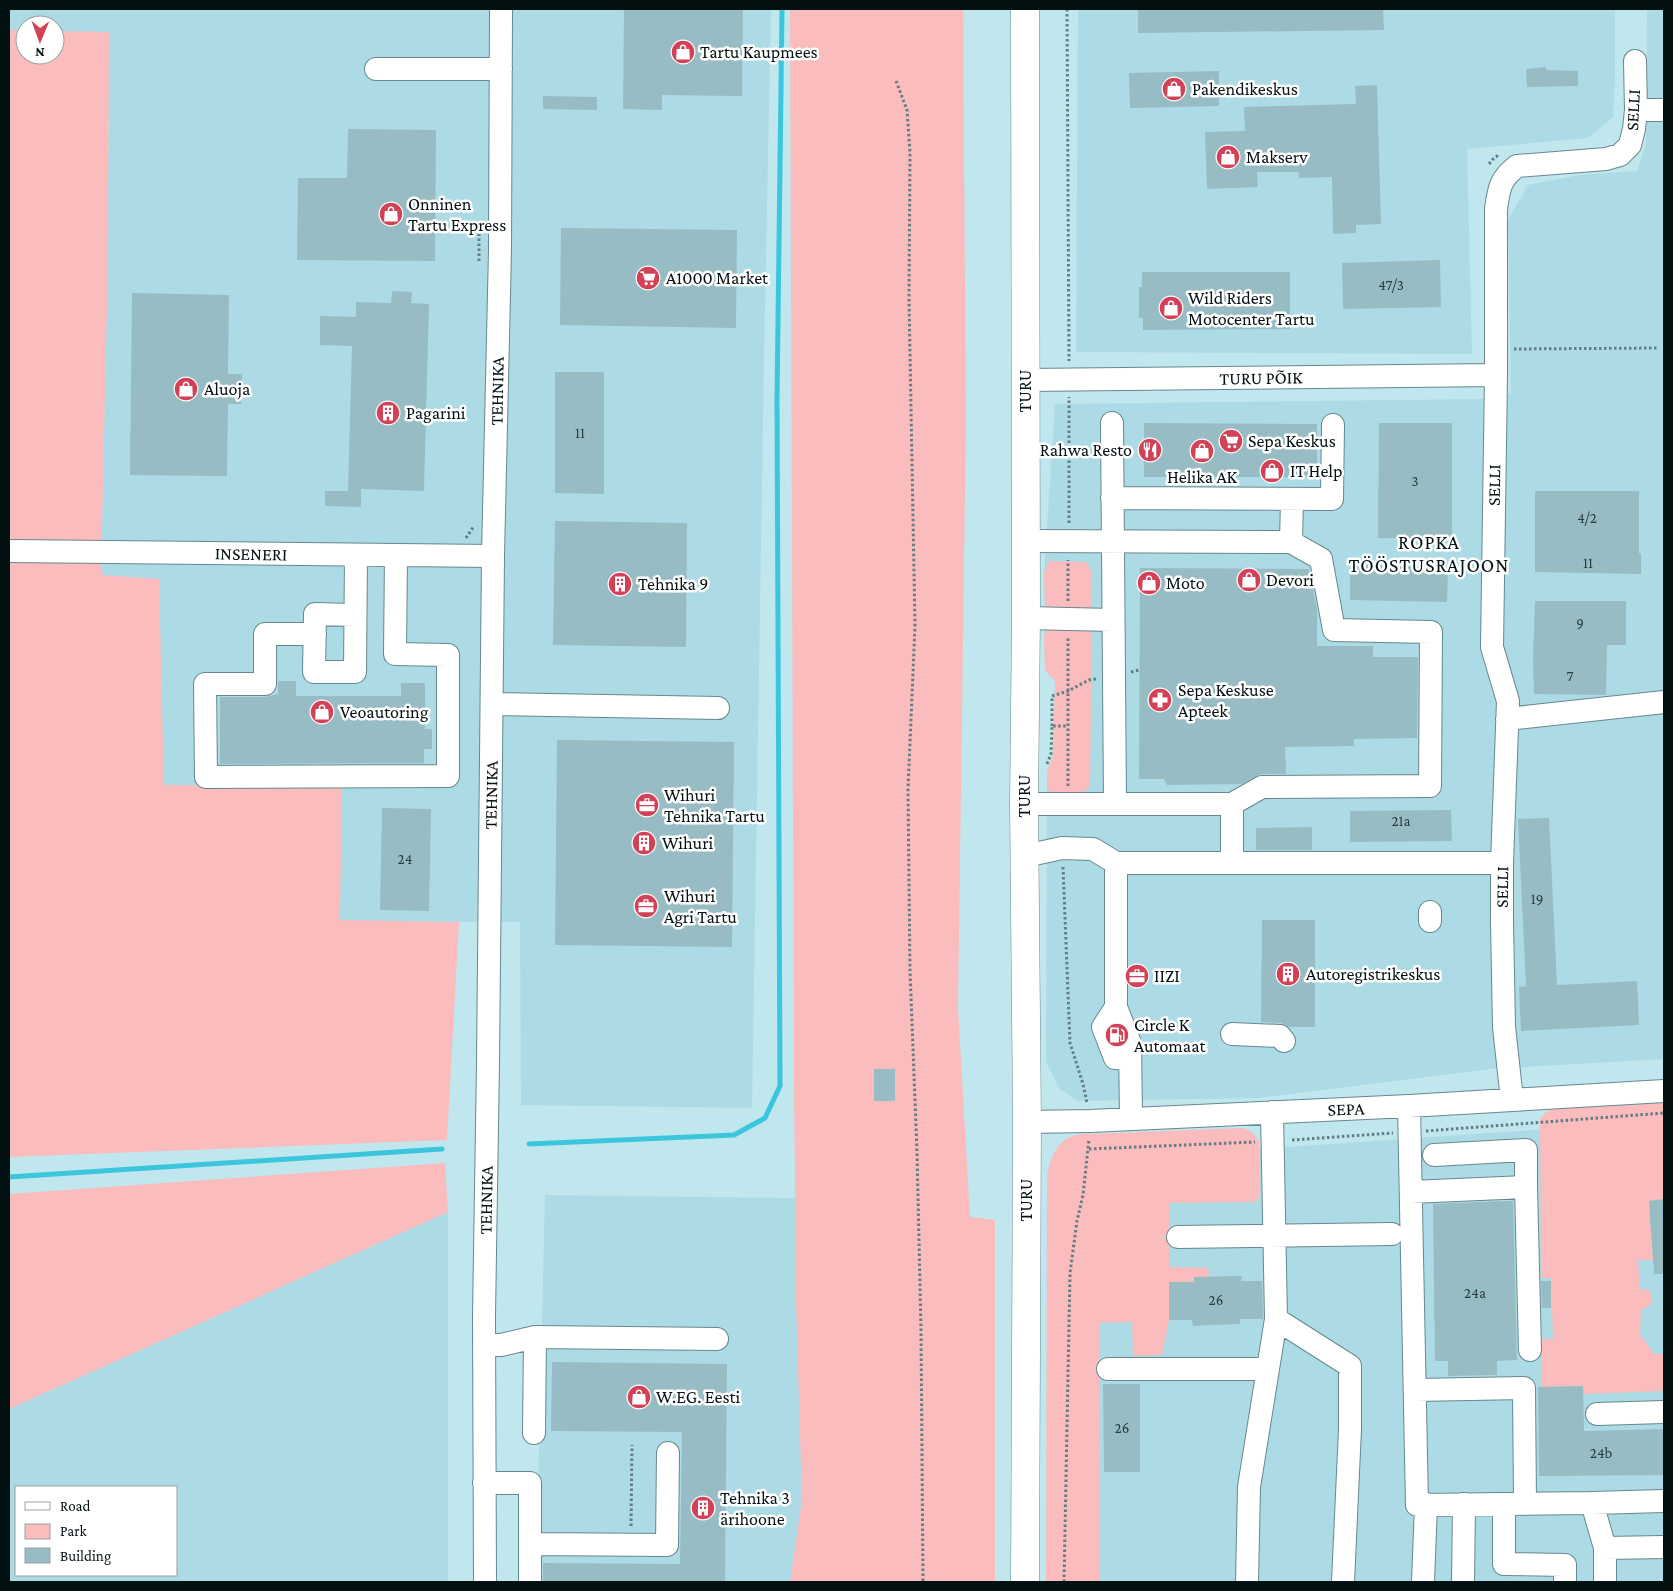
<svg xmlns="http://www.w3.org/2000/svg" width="1673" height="1591" viewBox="0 0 1673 1591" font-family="'Crimson Pro',serif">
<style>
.built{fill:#addbe5;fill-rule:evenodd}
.green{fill:#fbbcbd}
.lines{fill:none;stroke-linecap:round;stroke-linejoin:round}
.stream{stroke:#3cc6dd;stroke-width:5}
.building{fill:#97bcc4}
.minor-casing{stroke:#65888f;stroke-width:24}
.major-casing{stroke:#65888f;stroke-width:29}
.path{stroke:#647d82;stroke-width:3;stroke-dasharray:2.5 2.5;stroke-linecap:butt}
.minor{stroke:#fff;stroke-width:22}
.major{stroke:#fff;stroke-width:28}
.labels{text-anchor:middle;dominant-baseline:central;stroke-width:5;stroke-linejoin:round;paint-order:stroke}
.number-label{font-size:15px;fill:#293c3f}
.poi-label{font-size:18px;fill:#041113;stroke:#fff;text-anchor:start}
.street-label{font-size:18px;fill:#041113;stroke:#fff}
.quarter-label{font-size:20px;letter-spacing:1px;fill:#041113;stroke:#fff}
</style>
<rect width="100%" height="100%" fill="#c0e6ee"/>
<path class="built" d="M9,9H771L764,358L752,1108L521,1105L520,922L340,921L341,787L164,786L159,579L101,575L108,258L109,32L55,31V25H25V30H9Z
M1078,9H1615V77L1613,117L1588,138L1467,149L1472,354L1076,352Z
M1647,9H1664V1059L1490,1069L1259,1098L1078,1101L1060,1089L1046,1062L1047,771L1053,756L1055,681L1045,670L1044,574L1055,404L1482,399L1511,393L1508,220L1528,185L1579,175L1637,171L1646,143Z
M1664,1121V1582H1099V1322L1169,1320V1203L1255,1202L1260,1197L1259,1149Z
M545,1195L795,1198L802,1499L790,1582H536Z
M448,1212V1582H9V1409ZM16,1487H176V1575H16Z"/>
<path class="green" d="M790,9H963L966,421L958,1008L970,1217L995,1220V1582H790L802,1499L796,1302L794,1084Z
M9,30H25V55H55V31L109,32L108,258L101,575L159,579L164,785L342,787L340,920L459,922L447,1140L9,1157Z
M1049,561L1086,562L1091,570V613L1051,612L1045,607L1044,574Z
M1049,624L1087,625L1092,633L1090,785C1078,803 1064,796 1047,790V771L1053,756L1055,681L1045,670L1044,637Z
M1664,1103V1199L1649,1201L1653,1260H1638L1640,1289L1648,1290C1656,1300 1652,1306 1641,1310L1640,1334L1654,1354H1664V1391L1583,1394V1386L1542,1387V1339H1553L1551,1278H1541L1540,1119L1545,1113L1552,1109Z
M1242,1128C1251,1130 1255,1134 1259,1142L1260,1197L1255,1202L1169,1203V1267L1208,1268L1209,1277H1194V1282H1169V1320L1162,1355L1133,1356L1132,1322L1099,1323V1582H1046L1047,1175C1050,1160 1056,1141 1073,1136C1078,1134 1084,1134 1089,1134Z
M445,1163L448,1212L9,1409V1194Z"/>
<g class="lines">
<path class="stream" d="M529,1144L734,1135L765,1118L780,1086L777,400L782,9
M9,1177L442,1149"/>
</g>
<path class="building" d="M624,9H743L742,96L662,95V110L623,109Z
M1138,9H1383L1384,30L1138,33Z
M1546,67V70L1578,71V86L1527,87L1526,69Z
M1219,71V106L1130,108L1129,73Z
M1377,85L1381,224L1356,225V233L1333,234L1332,177L1299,178L1298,172H1257L1258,187L1207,189L1205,132L1245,131L1244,107L1356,104L1355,86Z
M543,96L597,97V110L543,109Z
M348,129L436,130L435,261L297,260L298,178H347Z
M561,228L737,230L736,328L560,325Z
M1440,260L1441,307L1343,309L1342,263Z
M1142,272H1290V329L1143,330V318H1139V287H1142Z
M392,291L412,292L411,303L429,304L424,491L361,489V507L325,506V491H348L352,346L320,345V316L356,317V302L391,303Z
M132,293L229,295L228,374H242L241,404H228L227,476L130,475Z
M555,372H604V494L555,493Z
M1144,423L1317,424V477H1144Z
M1379,423H1452V539L1378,538Z
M1535,491H1639V553L1641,554V574L1535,572Z
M555,521L687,523L686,647L553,645Z
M1350,565L1448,567L1447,602L1350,600Z
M1140,568L1309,569L1317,609V646H1373V657H1418L1417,738L1354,739V746L1285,747L1286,774H1261L1242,784L1167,785L1164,779H1139Z
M1535,601H1626V645H1607L1606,695L1534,694L1533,658Z
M278,681H296V696H401V683H425V729H432V749H424V763L220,764V697H265L278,694Z
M557,740L734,742L732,947L555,945Z
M382,808L431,809L429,911L380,910Z
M1451,810L1452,841L1350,842V811Z
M1549,818L1557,985L1637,981L1639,1025L1521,1031L1519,987L1526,986L1518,819Z
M1312,827V850H1256V828Z
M1262,920H1315V1027H1290L1281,1023L1261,1022Z
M874,1069H895V1101H874Z
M1664,1199V1274H1654L1649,1201Z
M1506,1201H1513L1517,1360L1497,1361V1375L1448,1376V1361H1435L1433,1204Z
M1242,1276L1241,1281H1262L1263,1319H1240V1324L1210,1325L1193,1326L1192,1320H1169V1282H1194V1277Z
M1541,1281H1551V1308H1542Z
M552,1362L727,1364L725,1582H543V1563L680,1564L682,1432L551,1431Z
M1103,1384H1140V1472H1104Z
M1583,1386L1584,1431L1664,1429V1475L1539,1476L1538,1387Z"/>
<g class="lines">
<g class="minor-casing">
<path id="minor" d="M376,69H501
M1636,110H1664
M1025,380L1496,375
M1112,423L1115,803
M1112,498L1332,499L1333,425
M1291,542L1292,499
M9,551L493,556
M355,615L315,614L314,672H355L356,555
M1026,618L1113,620
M315,634H265V684H205L206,777L448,776V655L395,654L396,555
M492,704L718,708
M1507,719L1664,702
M1024,804H1232L1262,787L1430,786L1431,632L1334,630L1321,559L1291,542L1025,541
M1025,856L1062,848L1093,849L1116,863H1502
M1116,863V1007L1103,1027L1115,1058L1130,1059
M1232,863V804
M1430,921V912
M1116,1007L1130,1043L1131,1118
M1232,1034L1280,1036L1284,1041
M1512,1100L1504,1027L1502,922V863L1508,701L1492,647L1496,375V209C1499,188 1500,179 1517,166L1606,159L1620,155L1630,145L1634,129L1636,110L1635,61
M1409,1106L1417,1505L1592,1503L1605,1548V1582
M1027,1122L1090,1121L1409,1106L1664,1091
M1434,1155L1526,1150V1187
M1411,1192L1526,1187L1530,1350
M1178,1237L1392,1234
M1276,1319L1350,1366V1429L1343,1582
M484,1345H501L535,1337L717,1339
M1108,1369H1268
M1415,1390L1524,1388L1525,1504
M1597,1414L1664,1412
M534,1433L535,1337
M484,1483H530V1582
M1592,1503L1664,1501
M1504,1504V1564L1565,1565V1582
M530,1544L667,1545L668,1453
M1605,1548L1664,1547
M485,1582L484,1316L488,1063L493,556L500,250L501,9
M1247,1582L1249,1487L1276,1319L1272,1112
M1423,1582L1426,1504
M1463,1582L1464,1504"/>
</g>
<g class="major-casing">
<path id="major" d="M1025,9L1026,618L1024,804L1027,1122L1025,1582"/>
</g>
<path class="path" d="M1067,9L1069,361
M896,81L907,110L910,152L909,299L915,626L908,789L910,971L917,1152L921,1329L923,1582
M1489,164L1494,158L1499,155
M479,261V234
M1514,349L1659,348
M1069,523V397
M466,538L474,526
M1068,601V560
M1131,672L1139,670
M1052,726V696L1068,691L1089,680L1096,679
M1047,764L1051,754L1052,726H1068
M1068,786V637
M1063,867L1070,1043L1083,1084L1087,1103
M1426,1131L1664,1113
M1292,1140L1393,1133
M1089,1149L1255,1142
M631,1526L632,1445
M1064,1582L1070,1273L1077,1221L1083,1195L1089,1139"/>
<use href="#minor" class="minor"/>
<use href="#major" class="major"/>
</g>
<defs>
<g id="shop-disc" transform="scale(1.25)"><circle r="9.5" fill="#d24155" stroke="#fff"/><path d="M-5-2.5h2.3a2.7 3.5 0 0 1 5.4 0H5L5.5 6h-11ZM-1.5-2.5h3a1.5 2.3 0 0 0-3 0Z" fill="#fff"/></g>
<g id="supermarket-disc" transform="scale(1.25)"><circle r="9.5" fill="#d24155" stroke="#fff"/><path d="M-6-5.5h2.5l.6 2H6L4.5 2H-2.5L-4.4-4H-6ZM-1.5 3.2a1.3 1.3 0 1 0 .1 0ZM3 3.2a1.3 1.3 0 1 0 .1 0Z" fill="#fff"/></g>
<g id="building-disc" transform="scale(1.25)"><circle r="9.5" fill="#d24155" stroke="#fff"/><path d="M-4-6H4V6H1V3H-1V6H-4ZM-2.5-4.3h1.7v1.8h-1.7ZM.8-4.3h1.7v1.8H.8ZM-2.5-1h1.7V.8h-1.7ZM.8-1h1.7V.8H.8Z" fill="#fff"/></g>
<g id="restaurant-disc" transform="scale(1.25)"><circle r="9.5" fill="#d24155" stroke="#fff"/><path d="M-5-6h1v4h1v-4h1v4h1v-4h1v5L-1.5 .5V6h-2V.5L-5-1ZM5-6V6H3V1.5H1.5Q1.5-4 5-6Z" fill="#fff"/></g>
<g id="pharmacy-disc" transform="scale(1.25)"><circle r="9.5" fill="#d24155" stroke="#fff"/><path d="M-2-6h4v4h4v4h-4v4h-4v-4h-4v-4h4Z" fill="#fff"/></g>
<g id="office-disc" transform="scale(1.25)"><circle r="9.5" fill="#d24155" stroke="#fff"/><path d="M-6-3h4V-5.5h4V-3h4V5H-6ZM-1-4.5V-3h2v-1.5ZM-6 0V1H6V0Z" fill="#fff"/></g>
<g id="fuel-disc" transform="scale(1.25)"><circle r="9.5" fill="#d24155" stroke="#fff"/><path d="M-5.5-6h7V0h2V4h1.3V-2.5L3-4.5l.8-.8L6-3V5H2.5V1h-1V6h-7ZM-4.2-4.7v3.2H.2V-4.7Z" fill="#fff"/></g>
</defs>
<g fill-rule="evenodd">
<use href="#shop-disc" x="683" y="52"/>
<use href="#shop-disc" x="1174" y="89"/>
<use href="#shop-disc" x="1228" y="157"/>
<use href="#shop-disc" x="391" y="214"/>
<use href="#supermarket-disc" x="648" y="278"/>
<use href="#shop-disc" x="1171" y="308"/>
<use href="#shop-disc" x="186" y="389"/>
<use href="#building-disc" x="388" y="413"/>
<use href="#supermarket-disc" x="1231" y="441"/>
<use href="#restaurant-disc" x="1150" y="450"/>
<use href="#shop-disc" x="1202" y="451"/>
<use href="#shop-disc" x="1272" y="471"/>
<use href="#shop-disc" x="1249" y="580"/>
<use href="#shop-disc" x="1149" y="583"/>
<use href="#building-disc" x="620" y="584"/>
<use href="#pharmacy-disc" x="1160" y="700"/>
<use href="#shop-disc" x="322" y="712"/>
<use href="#office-disc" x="647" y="805"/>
<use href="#building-disc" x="644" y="843"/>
<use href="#office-disc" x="646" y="906"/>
<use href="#building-disc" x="1288" y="974"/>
<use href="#office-disc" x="1137" y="976"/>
<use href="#fuel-disc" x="1117" y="1035"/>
<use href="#shop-disc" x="639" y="1397"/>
<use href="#building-disc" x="703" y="1508"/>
</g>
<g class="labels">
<g class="number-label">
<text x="1391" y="285">47/3</text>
<text x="580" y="433">11</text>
<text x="1415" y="481">3</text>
<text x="1587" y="518">4/2</text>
<text x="1588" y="563">11</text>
<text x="1580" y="623">9</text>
<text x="1570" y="676">7</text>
<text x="1401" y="821">21a</text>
<text x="405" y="859">24</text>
<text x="1537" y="899">19</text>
<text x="1475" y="1293">24a</text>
<text x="1216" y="1300">26</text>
<text x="1122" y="1428">26</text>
<text x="1601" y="1453">24b</text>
</g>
<g class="poi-label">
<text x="700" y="52">Tartu Kaupmees</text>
<text x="1192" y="89">Pakendikeskus</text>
<text x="1246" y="157">Makserv</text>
<text x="408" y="204">Onninen<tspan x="408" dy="21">Tartu Express</tspan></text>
<text x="666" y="278">A1000 Market</text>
<text x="1188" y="298">Wild Riders<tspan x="1188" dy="21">Motocenter Tartu</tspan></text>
<text x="204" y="389">Aluoja</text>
<text x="406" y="413">Pagarini</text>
<text x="1248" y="441">Sepa Keskus</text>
<text x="1132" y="450" text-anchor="end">Rahwa Resto</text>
<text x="1290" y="471">IT Help</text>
<text x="1202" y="477" text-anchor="middle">Helika AK</text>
<text x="1266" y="580">Devori</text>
<text x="1166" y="583">Moto</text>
<text x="638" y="584">Tehnika 9</text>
<text x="1178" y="690">Sepa Keskuse<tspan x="1178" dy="21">Apteek</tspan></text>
<text x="340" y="712">Veoautoring</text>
<text x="664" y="795">Wihuri<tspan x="664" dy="21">Tehnika Tartu</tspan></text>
<text x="662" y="843">Wihuri</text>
<text x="664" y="896">Wihuri<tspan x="664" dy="21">Agri Tartu</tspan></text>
<text x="1306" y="974">Autoregistrikeskus</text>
<text x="1154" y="976">IIZI</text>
<text x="1134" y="1025">Circle K<tspan x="1134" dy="21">Automaat</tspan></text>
<text x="656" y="1397">W.EG. Eesti</text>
<text x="720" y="1498">Tehnika 3<tspan x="720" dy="21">ärihoone</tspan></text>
</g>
<g class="street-label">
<text transform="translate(1633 110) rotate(-87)">SELLI</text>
<text transform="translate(1261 378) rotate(-1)">TURU PÕIK</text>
<text transform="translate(497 391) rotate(-89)">TEHNIKA</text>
<text transform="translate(1025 391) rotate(-90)">TURU</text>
<text transform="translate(1494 485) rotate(-89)">SELLI</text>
<text transform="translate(251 554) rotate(1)">INSENERI</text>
<text transform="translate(491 795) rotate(-89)">TEHNIKA</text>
<text transform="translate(1024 796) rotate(-90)">TURU</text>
<text transform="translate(1502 887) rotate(-89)">SELLI</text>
<text transform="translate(1346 1109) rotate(-2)">SEPA</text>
<text transform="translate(486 1200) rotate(-89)">TEHNIKA</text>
<text transform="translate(1026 1200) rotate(-90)">TURU</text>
</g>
<g class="quarter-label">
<text x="1429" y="542">ROPKA<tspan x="1429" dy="23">TÖÖSTUSRAJOON</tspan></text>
</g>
</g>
<rect width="1673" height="1591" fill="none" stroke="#041113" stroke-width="20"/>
<rect x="15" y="1486" width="162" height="90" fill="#ffffff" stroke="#9ba0a1"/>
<rect x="25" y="1502" width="25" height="8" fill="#ffffff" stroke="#9ba0a1"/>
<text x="60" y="1511" font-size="15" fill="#041113">Road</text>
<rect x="25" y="1524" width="25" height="15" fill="#fbbcbd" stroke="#9ba0a1"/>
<text x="60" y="1536" font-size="15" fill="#041113">Park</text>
<rect x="25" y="1548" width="25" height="15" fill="#97bcc4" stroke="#9ba0a1"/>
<text x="60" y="1561" font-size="15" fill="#041113">Building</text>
<g transform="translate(40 40) rotate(181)"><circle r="24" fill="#ffffff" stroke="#9ba0a1"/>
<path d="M0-4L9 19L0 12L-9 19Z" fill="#d24155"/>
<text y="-8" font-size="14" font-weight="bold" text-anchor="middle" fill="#041113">N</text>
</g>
</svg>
